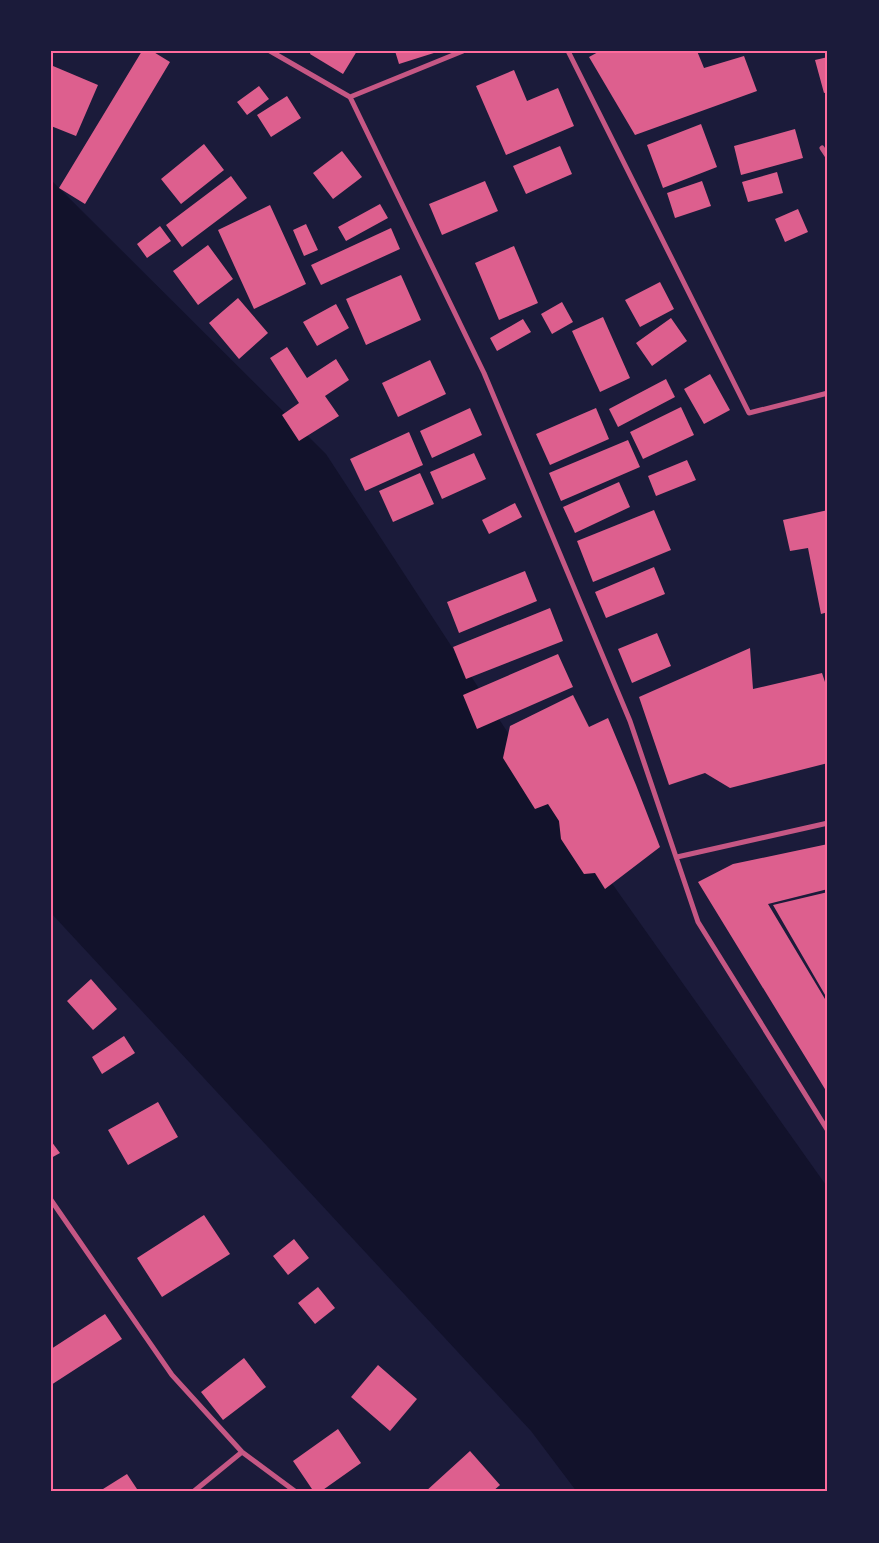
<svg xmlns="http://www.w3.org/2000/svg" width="879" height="1543" viewBox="0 0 879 1543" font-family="'Roboto Condensed',sans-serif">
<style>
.water{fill:#12122b}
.building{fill:#dd5f8e}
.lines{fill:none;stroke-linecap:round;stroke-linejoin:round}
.minor{stroke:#c65784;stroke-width:5}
.neatline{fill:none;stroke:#ff6b9d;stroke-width:2}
</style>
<rect width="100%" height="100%" fill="#1b1b3a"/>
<path class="water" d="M51,180L326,454L540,782L828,1188V1492H577L531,1431L51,913Z"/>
<path class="building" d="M142,51H152L170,62L85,204L59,188Z
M311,51H357L343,74L310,54Z
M395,51H437V52L399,64Z
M600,51H697L704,68L744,56L757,91L635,135L589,57Z
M828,57V92L824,93L815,60Z
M53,66L98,85L76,136L51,126V69Z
M514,70L527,101L558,88L574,126L506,155L476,86Z
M259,86L269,99L247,115L237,102Z
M287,96L301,118L271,137L257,115Z
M701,124L717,167L663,188L647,145Z
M795,129L803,158L741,175L734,146Z
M204,144L224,170L181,204L161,179Z
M560,146L572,174L526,194L513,166Z
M342,151L362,177L333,199L313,173Z
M777,172L783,193L748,202L742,182Z
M231,176L247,198L182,247L166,225Z
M485,181L498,211L442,235L429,204Z
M702,181L711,206L675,218L667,193Z
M380,204L388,218L346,241L338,227Z
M270,205L306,284L254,309L218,230Z
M798,209L808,232L785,242L775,219Z
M306,224L318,250L304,256L293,230Z
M160,226L171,241L147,258L137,244Z
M391,228L400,249L321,285L311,265Z
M208,245L233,279L198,305L173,271Z
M514,246L538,303L499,320L475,263Z
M401,275L421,320L366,345L346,299Z
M660,282L674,309L640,327L625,300Z
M238,298L268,333L239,359L209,323Z
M562,302L573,322L552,334L541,314Z
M336,304L349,328L317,346L303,322Z
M603,317L630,378L600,392L572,331Z
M671,318L687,341L652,366L636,343Z
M523,319L531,332L497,351L490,338Z
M287,347L307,378L336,359L349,380L325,396L339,416L299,441L282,415L299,403L270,358Z
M430,360L446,394L398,417L382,383Z
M710,374L730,410L704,424L684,389Z
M666,379L675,397L618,427L609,409Z
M681,407L694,435L643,459L630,432Z
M470,408L482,435L432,458L420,431Z
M596,408L609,439L550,465L536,434Z
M409,432L423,465L365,491L350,459Z
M628,440L640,467L561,501L549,473Z
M474,453L486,479L442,499L430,472Z
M687,460L696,480L656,496L648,476Z
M420,473L434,504L393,522L379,491Z
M619,482L630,507L575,533L563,507Z
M515,503L522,517L489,534L482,520Z
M654,510L671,550L593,582L577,541Z
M828,510V612L821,614L808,548L790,551L783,520Z
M654,567L665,594L606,618L595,592Z
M525,571L537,601L459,633L447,602Z
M550,608L563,641L466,679L453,647Z
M657,633L671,666L632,683L618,649Z
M750,648L753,689L822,673L828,691V763L730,788L705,773L669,785L639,697Z
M558,654L573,687L477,729L463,695Z
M573,695L589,727L608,718L636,785L660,847L605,889L595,873L584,874L561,839L559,821L548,804L535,809L503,758L510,726Z
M828,844V889L768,904L828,1004V1094L698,882L733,864Z
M828,892V1000L773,905Z
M91,979L117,1009L93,1030L67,1001Z
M124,1036L135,1053L102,1074L92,1057Z
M158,1102L178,1137L128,1165L108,1130Z
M51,1141L60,1153L51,1158Z
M204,1215L230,1254L162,1297L137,1258Z
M294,1239L309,1258L288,1275L273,1256Z
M318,1287L335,1308L315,1324L298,1303Z
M105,1314L122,1339L51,1385V1349Z
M244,1358L266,1387L223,1420L201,1392Z
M378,1365L417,1399L390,1431L351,1397Z
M338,1429L361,1463L320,1492H314L293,1461Z
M470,1451L500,1485L492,1492H425Z
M127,1474L139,1492H105L103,1489Z"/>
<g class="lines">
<path class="minor" d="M270,51L350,97L484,373L630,721L698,922L828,1131
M568,51L749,413L828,393
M350,97L463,51
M822,148L828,157
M677,857L828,823
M51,1200L172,1375L242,1452L296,1492
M193,1492L242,1452"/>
</g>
<rect width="879" height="1543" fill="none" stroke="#1b1b3a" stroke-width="105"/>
<rect x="52" y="52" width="774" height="1438" class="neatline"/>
</svg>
